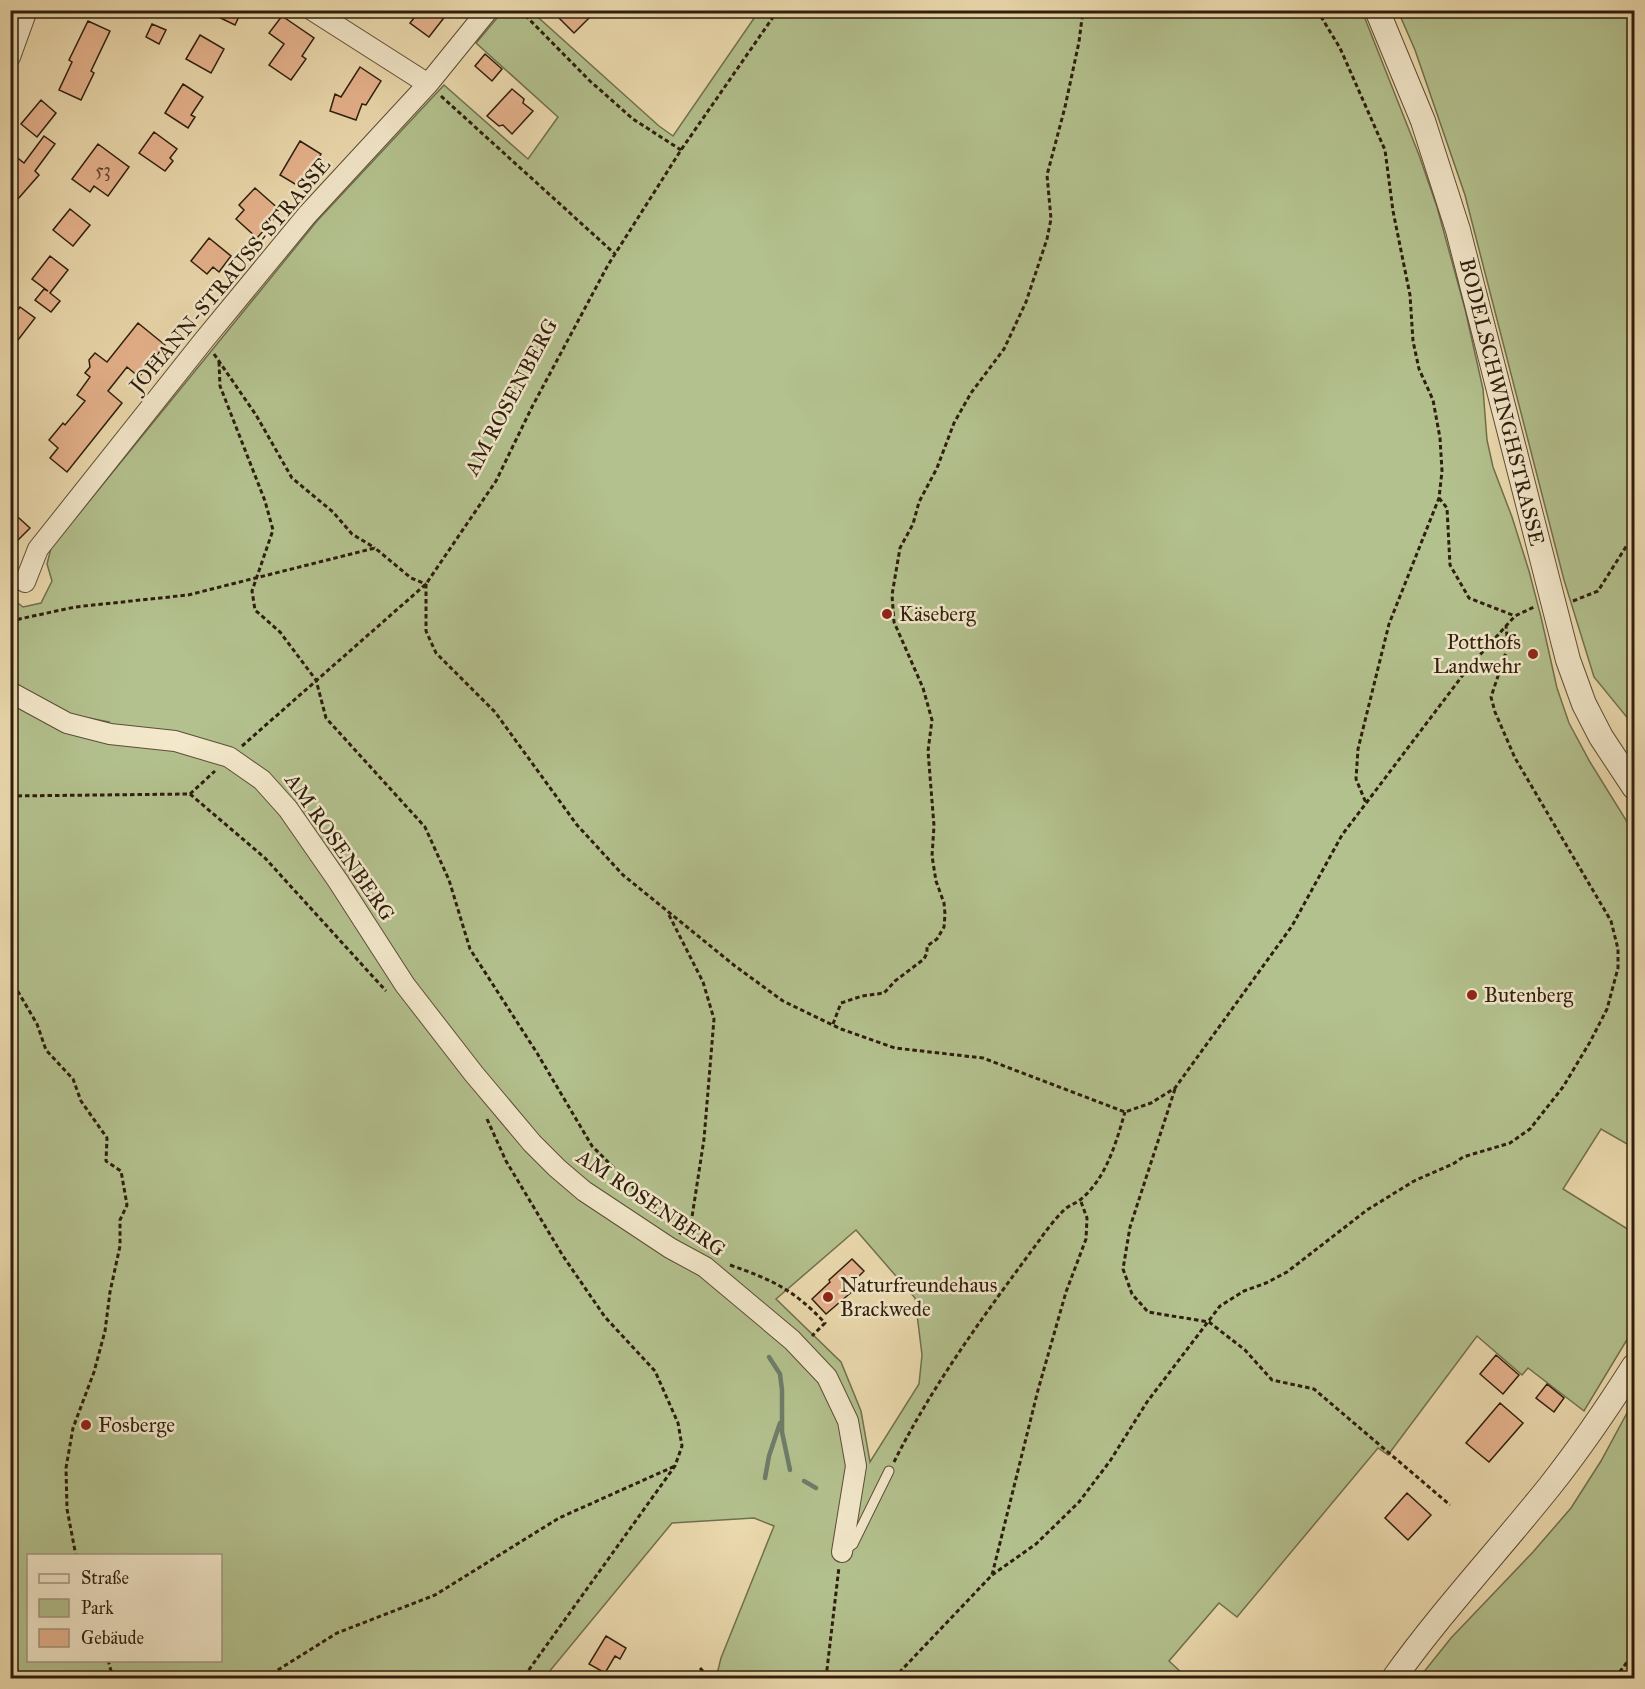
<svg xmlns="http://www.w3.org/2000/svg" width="1645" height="1689" viewBox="0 0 1645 1689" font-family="'IM FELL Great Primer',serif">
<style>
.green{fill:#b3c18e;stroke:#70704e;stroke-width:1.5;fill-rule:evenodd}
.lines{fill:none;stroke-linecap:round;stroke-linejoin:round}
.stream{stroke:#6e7c6a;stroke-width:4.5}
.building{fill:#e7b48f;stroke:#2e1e0d;stroke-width:1.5}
.service-casing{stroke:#5e4d36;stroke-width:11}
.minor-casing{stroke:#5e4d36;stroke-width:22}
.tertiary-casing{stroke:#5e4d36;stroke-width:26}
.path{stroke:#2e1e0d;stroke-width:3;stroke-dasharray:4.5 3;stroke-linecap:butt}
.service{stroke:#f3e8cb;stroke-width:9}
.minor{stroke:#f3e8cb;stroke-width:20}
.tertiary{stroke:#f3e8cb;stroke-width:24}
.poi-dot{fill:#8f2418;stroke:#f3e8cb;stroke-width:2}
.labels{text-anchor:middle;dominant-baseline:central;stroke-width:5;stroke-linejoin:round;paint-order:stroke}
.number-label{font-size:18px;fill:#5c442e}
.street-label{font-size:21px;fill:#2e1e0d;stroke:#f3e8cb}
.poi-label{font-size:21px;fill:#2e1e0d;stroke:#f3e8cb;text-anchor:start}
</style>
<rect width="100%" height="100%" fill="#ecdbaf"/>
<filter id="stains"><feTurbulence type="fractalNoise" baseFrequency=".00333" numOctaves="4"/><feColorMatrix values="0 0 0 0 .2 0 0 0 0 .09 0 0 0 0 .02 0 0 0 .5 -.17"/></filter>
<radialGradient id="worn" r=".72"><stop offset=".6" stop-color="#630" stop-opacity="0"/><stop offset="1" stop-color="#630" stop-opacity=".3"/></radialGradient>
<path class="green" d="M503,11H531L659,126L673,136L759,11H1362L1419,155L1437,207L1465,309L1483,389L1487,440L1493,467L1512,517L1529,571L1541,617L1557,688L1569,723L1590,762L1634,833V1148L1601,1129L1563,1189L1634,1233V1328L1584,1411L1528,1368L1522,1375L1477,1336L1388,1455L1378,1448L1237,1617L1219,1603L1169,1661L1185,1676L1184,1678H716L721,1658L774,1526L754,1518L672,1523L544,1678H11V703L59,730L93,737L109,722L68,714L11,683L10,597L23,607L41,603L52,581L47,564L51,548L317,221L444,85L528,159L558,117L476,43ZM856,1230L915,1298L922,1355L919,1384L870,1462L861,1411L841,1362L776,1299ZM28,1556H220V1660H28Z
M1398,11H1634V726L1594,677L1564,580L1465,195L1415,50Z
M1634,1400V1678H1419L1451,1638L1533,1552L1571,1508L1601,1461Z"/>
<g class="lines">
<path class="stream" d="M769,1357L780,1374L782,1390V1432L790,1470
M765,1478L769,1456L780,1423
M804,1481L816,1488"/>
</g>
<path class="building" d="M204,10H242L235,25Z
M420,10H450L429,37L410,23Z
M551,10H597L574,33Z
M282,16L314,38L302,56L306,59L291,80L269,65L284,44L269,33Z
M88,21L110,31L91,71L94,73L81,100L59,90L72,62L69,60Z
M152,24L166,30L159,44L146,37Z
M200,35L224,49L211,73L186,59Z
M485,54L502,69L492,81L475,66Z
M360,67L381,81L366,105L362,104L356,120L330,111L335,94L341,97Z
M183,84L203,97L191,115L195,117L188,128L165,113Z
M512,89L524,99L523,103L533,111L512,134L503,125L499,126L487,116Z
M41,100L56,113L37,137L21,124Z
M154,132L177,149L170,158L173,161L165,171L139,153Z
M44,136L55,144L35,171L39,175L10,208V152L24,163Z
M300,141L321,154L300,187L280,175Z
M98,144L129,167L108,196L94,186L90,192L72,179Z
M255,188L281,211L257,238L236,219L244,210L239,205Z
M70,209L90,225L73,246L53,230Z
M209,238L231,256L219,272L213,267L207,274L191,261Z
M50,256L68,270L50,293L60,301L51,312L35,300L44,289L48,291L32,279Z
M20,307L35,318L18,340L10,334V320Z
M138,323L165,345L139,377L127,367L108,391L122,403L67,472L50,458L58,448L49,440L63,423L65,425L85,401L77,395L90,377L85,373L90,367L89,360L95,353L107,362Z
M10,510L30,528L10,548Z
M852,1259L864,1271L850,1285L854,1290L826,1314L812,1299L830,1282L829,1280Z
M1496,1355L1519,1375L1503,1394L1480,1374Z
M1547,1384L1564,1398L1554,1412L1536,1398Z
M1500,1403L1523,1423L1489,1462L1466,1443Z
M1407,1493L1431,1515L1408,1540L1385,1518Z
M606,1636L626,1648L620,1659L615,1656L605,1673L589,1664Z"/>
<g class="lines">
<g class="service-casing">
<path id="service" d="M846,1549L853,1544L889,1471"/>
</g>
<g class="minor-casing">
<path id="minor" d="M312,10L428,84
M10,57L27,10
M25,582L38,549L204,340L307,215L428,84L488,10
M10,692L67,723L110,734L175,741L229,757L262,780L288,809L338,881L405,985L474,1074L532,1143L557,1168L584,1191L670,1248L705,1267L792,1340L827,1377L848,1421L856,1466L842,1552"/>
</g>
<g class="tertiary-casing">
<path id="tertiary" d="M1377,10L1423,121L1458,230L1568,660L1584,704L1601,737L1634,787
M1394,1678C1442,1611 1498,1551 1550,1486C1580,1448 1608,1407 1634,1366"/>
</g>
<path class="path" d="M520,10L590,81L633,119L681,150
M1317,10L1340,48L1385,150L1393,211L1410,295L1413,341L1419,369L1433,400L1440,438L1442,471L1439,498L1389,624L1358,749L1356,779L1366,803
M441,96L615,254
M214,354L256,415L292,478L333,512L352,534L375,548
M219,362L220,386L265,501L273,530L252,591L255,610L280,632L316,680L326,718L425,827L449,880L470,949L537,1053L592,1146L657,1211L658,1221
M1439,498L1447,508L1450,565L1469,598L1515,616
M426,584V631L436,653L495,712L577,825L623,875L735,966L783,1001L841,1029L895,1048L983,1058L1125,1112L1151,1103L1175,1088L1292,926L1342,835L1469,667L1515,616L1534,607
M1573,601L1598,591L1634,534
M10,621L75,607L188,595L375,548L411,578L426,584
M242,746L426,584L496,481L532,407L608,265L681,150L778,10
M190,794L215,771
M10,796L190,794L265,858L386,991
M669,915L703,982L714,1019L704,1139L692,1217L679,1235
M10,978L37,1024L46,1050L73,1079L81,1101L107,1138L106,1161L121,1171L127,1205L120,1220V1246L110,1292L105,1331L94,1372L73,1428L66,1468L67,1509L76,1556
M833,1024L841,1003L862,996L884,993L895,981L924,959L927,953V946L937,939L944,927L945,914L944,903L936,881L932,856L934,826L928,751L932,720L923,688L894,622L892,595L900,548L913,524L919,502L937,468L954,423L971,393L1004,349L1026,302L1047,239L1051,219L1047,175L1065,107L1079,42L1083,10
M1175,1089L1130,1227L1123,1269L1132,1294L1148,1312L1209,1322L1245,1350L1272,1380L1314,1389L1450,1505
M487,1119L506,1161L563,1256L605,1317L655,1371L678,1423L682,1446L675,1466L523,1678
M730,1265C773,1280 794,1290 825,1323L812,1336
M894,1462C934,1382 988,1310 1041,1238C1048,1228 1056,1218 1064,1210C1069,1205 1075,1204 1080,1200C1106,1179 1116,1143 1125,1112
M992,1575L1036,1544L1079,1502L1110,1461L1147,1402L1220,1306L1244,1291L1266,1283L1287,1272L1367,1210L1414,1181L1453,1164L1463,1157L1510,1143L1530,1129L1563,1087L1590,1042L1607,1009L1618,968V949L1611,921L1515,758L1495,712L1491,697L1508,646L1506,626
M108,1660L113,1678
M700,1668L709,1678
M265,1678L337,1633L435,1595L559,1518L675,1466
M826,1678L839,1567
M894,1678L992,1575L1038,1390L1066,1292L1086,1239L1087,1218L1080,1199
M1615,1678L1634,1653"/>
<use href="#service" class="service"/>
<use href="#minor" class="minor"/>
<use href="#tertiary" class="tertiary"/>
</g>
<g class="poi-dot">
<circle cx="887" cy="614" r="6"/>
<circle cx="1533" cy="654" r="6"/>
<circle cx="1472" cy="995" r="6"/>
<circle cx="828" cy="1297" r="6"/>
<circle cx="86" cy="1425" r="6"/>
</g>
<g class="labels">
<g class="number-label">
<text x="103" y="170">53</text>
</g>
<g class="street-label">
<text transform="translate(230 275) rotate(-50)">JOHANN-STRAUSS-STRASSE</text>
<text transform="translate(511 397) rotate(-62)">AM ROSENBERG</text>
<text transform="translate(1502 402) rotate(76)">BODELSCHWINGHSTRASSE</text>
<text transform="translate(340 847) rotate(55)">AM ROSENBERG</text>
<text transform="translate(651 1203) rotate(34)">AM ROSENBERG</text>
</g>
<g class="poi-label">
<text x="899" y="614">Käseberg</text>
<text x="1521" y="642" text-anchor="end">Potthofs<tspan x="1521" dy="24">Landwehr</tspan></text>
<text x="1484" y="995">Butenberg</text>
<text x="840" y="1285">Naturfreundehaus<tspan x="840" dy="24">Brackwede</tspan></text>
<text x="98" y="1425">Fosberge</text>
</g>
</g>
<rect width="1645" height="1689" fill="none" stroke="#ecdbaf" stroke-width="36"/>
<rect x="12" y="12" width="1621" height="1665" fill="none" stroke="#2e1e0d" stroke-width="3"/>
<rect x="18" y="18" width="1609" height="1653" fill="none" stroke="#2e1e0d" stroke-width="1.5"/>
<rect x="27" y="1554" width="195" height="108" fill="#f3e8cb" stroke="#a4977f" stroke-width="1.5"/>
<rect x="39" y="1574" width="30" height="9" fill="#f3e8cb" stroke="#a4977f" stroke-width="1.5"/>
<text x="81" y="1584" font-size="18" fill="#2e1e0d">Straße</text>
<rect x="39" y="1599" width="30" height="18" fill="#b3c18e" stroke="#a4977f" stroke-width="1.5"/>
<text x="81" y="1614" font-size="18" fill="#2e1e0d">Park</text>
<rect x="39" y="1629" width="30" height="18" fill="#e7b48f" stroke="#a4977f" stroke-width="1.5"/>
<text x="81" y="1644" font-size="18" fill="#2e1e0d">Gebäude</text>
<rect width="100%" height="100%" filter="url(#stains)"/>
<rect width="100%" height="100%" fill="url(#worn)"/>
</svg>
